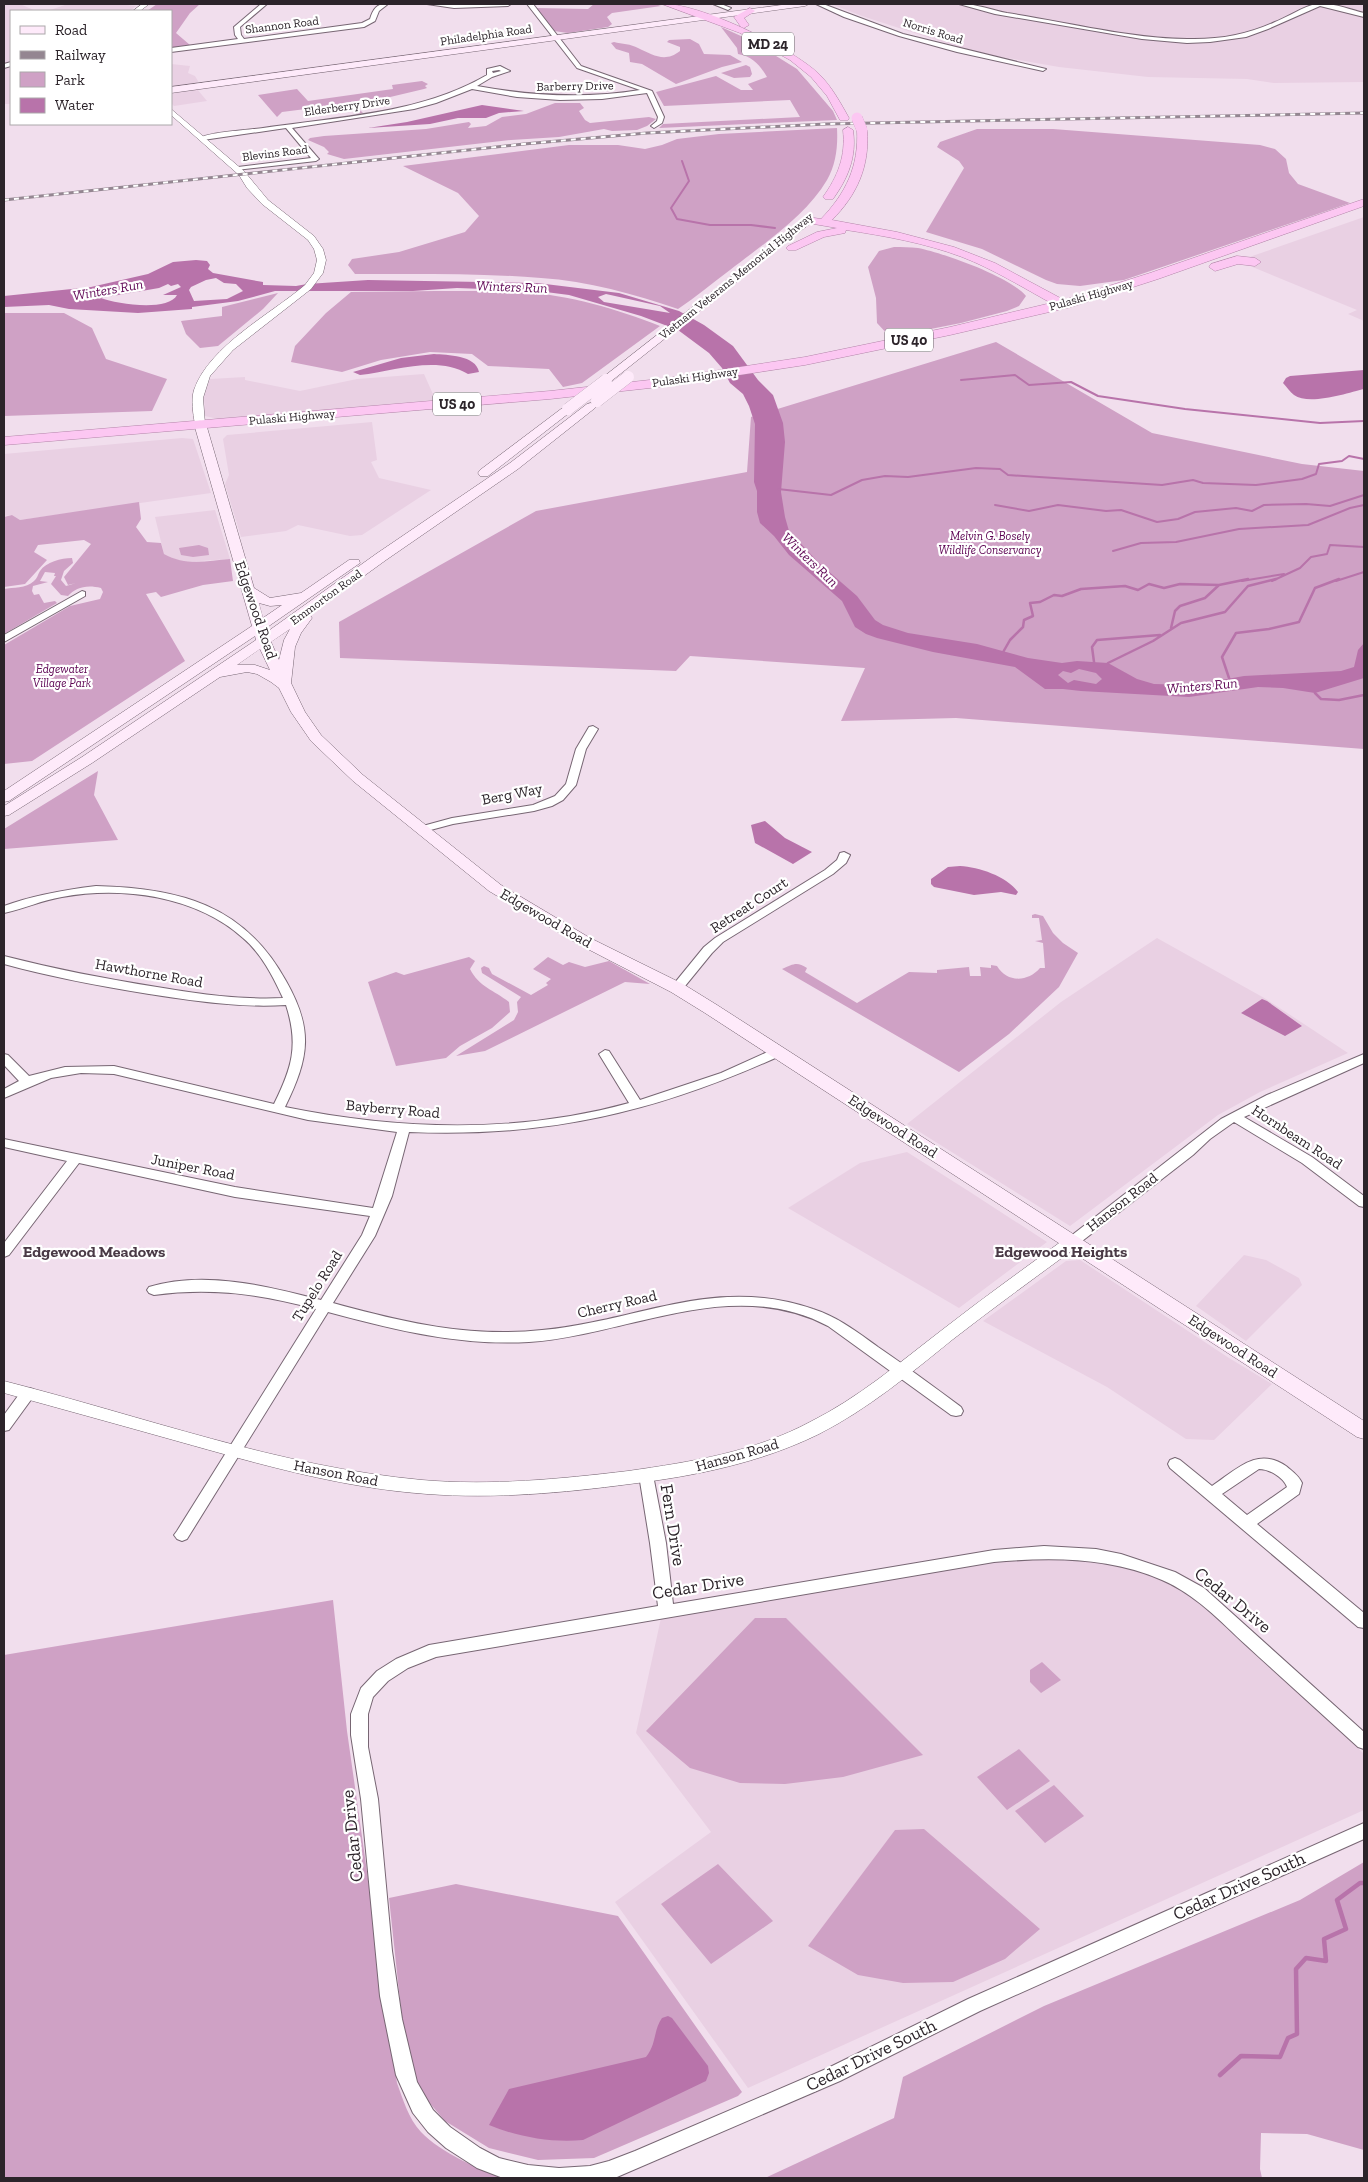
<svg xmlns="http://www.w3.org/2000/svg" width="1368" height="2182" viewBox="0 0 1368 2182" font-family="'Zilla Slab',serif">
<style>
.built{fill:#e9d0e3}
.green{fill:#cfa1c5}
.water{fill:#b873aa;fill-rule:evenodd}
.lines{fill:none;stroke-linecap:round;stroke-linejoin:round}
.stream-far2{stroke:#b873aa;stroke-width:2}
.stream-far1{stroke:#b873aa;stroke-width:2.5}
.stream{stroke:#b873aa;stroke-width:4.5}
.minor-casing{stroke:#776673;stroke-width:2}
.tertiary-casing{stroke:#776673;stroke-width:1}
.secondary-casing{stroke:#776673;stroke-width:1}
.trunk-casing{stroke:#b385a9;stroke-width:1}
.minor{fill:#fff;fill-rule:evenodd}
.tertiary{fill:#fff;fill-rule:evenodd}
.secondary{fill:#feeafa;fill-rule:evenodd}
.trunk{fill:#fcc7f2;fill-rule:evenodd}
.rail-casing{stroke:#948691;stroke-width:3}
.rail{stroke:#fff;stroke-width:2;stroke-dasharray:5;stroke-linecap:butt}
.secondary-bridge-casing{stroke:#776673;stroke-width:12;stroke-linecap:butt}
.trunk-bridge-casing{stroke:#b385a9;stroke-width:11;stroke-linecap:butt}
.secondary-bridge{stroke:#feeafa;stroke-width:12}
.trunk-bridge{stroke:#fcc7f2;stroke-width:11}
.labels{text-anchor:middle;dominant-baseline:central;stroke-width:4.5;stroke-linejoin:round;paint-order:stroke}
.far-street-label{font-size:12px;fill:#2c242a;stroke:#fff}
.far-park-label{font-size:12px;font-style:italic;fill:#5b0151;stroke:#fff}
.shield{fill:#fff;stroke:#6b666a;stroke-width:1}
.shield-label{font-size:14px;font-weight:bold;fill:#2c242a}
.far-water-label{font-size:14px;font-style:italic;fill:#5f0755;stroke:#fff}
.street-label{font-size:15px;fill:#2c242a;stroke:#fff}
.neighbourhood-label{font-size:16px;font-weight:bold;fill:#4a3a46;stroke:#fff}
.near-street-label{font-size:18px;fill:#2c242a;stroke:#fff}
</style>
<rect width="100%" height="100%" fill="#f1deed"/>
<path class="built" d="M4,4H20L36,11H11V104H4Z
M68,4H117L136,6L130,11H47Z
M831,4H1364V82L1274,83L1247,79L1148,77L1059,67L973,52L862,16Z
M171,64L190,66L188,73L195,76L198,81L196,85L171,87Z
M197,89L207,101L174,106L171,103V93Z
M1364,217V321L1348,314L1357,310L1238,261Z
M424,374L436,401L218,419L205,416L204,396L210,379L245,377V380L300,391L357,379Z
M372,422L377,460L371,462L379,478L431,490L362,535L350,536L298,525L286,531L241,537L225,484L229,475L223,439L227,435Z
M182,438L193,439L211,493L20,520L12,515L4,516V454Z
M215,510L230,559L184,562L174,559L164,554L155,517Z
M1157,938L1266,999L1348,1053L1260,1092L1218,1115L1070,1226L907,1124L1061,1002Z
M907,1152L970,1192L1047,1242L959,1308L788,1208L860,1163Z
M1244,1255L1266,1260L1299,1278L1302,1285L1246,1341L1196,1306Z
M1080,1260L1229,1358L1272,1384L1214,1440L1186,1439L1107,1387L983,1321L1066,1261Z
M1052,1557L1104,1563L1157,1576L1208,1606L1364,1754V1810L748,2088L615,1902L711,1832L636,1733L661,1618L997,1562Z"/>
<path class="green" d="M157,4H200L190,13L176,33L190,45L171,48V11H147Z
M594,4H655L661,6L612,13L607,17L612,24L608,27L568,33L554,31L536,8L588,9Z
M721,27L752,41L797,69L833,111L837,120L659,128L663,124L800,117L790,100L664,106L656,92L716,76L741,90H753L748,84L767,77C760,65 752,56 738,54L737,48Z
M690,39L699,44L704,54L730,55L742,62L722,67L676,84L642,64L630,62L629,53L616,49L611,43L614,42C622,44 631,44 638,48C653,55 665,63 680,51V47L667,42L669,40Z
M746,65L750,67L752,74L750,77L734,78L721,73Z
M422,81L428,84L425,86L427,88L424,89L386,98L353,103L363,113L356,114L345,104L282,112L277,117L258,95L297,89L308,101L393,89L392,85Z
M555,103H580L584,108L579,111L585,120L590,123L649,117L656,119L647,126L637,130L612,131L604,129L559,137L511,140L344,159L327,154L329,152L324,147L308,140L310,138L324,136L426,129L469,122L471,124L468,128L486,126L502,117L526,114Z
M837,128C838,147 836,164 827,180C806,216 762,245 730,270C712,283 696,297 678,309C634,294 588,281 541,278C479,273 416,274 355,274L348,265L352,259L399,252L465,232L479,216L458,193L403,166L569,145H618L645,149L662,145L677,139L719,134Z
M977,129H1053L1260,145L1275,149L1286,159L1289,173L1298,184L1350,203L1124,280L1080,286L1057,284L1046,280L982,249L926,232L964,168L959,161L937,147L940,142Z
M894,247C902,247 910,247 918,248C943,253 1009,276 1026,296L1019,306L1007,311L961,323L890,337L877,323L876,298L868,267L879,251Z
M436,291C465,291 493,291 522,292C569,295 617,309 660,326L582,383L563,387L549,369L488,366L472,354L430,352L381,360L342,372L291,362L295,346L326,313L351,292Z
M278,293L263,309L218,346L200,348L186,334L181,321L222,316V307Z
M4,313H64L92,328L106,359L167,379L152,411L4,416Z
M996,342L1152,433L1302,464L1364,471V749L956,718L841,721L865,668L690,656L676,671L340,658L339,622L536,511L747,472L751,417Z
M139,502L141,519L136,527L147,542L161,543L164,554C185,566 207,561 230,559L233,581L203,585L161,597L156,592L146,594L185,661L32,761L4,764V645L70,606L100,599L103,592L101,588C86,584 75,588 68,596L61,595L51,584L56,576H54L55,573L45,572L40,581L48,582L33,586L32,591L34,595L39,594L44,603L55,601L57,603L4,634V589C13,587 26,589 34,581C37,579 38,574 40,571C46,562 61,558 72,558L73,563L64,571L61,580L66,586L76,583L68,585L64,577L91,544L84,540L38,545L34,552L47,560L25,584L4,587V517L12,515L20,520Z
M199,545L208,548L209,555L193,557L181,555L179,548Z
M98,771L94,795L118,840L4,849V829Z
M1035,914L1043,916L1053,933L1063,943L1078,953L1059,987L1009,1034L959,1072L782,969C793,964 797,961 807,968L805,972L857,1003L909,972L937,973V970L969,967L970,976H981L980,967L991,968V965L997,966C1007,983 1028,982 1040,968H1045L1043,943L1035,941L1042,940L1039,918H1032V915Z
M469,957L475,961L470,969C479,987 494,990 509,1002L510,1012L492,1028L460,1046L446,1058L396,1066L368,982L396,972L404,975Z
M548,957L563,965L569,962L585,967L609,961L650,984L625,982L485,1051L456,1056L514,1020L518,1012L517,1002L521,997L482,973L481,968L484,966L489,968L492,974L531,995L548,985L546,983L551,979L533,969Z
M333,1600L347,1731L397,2083C403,2099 408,2118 421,2132C441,2153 485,2174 514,2178H4V1655Z
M755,1618H786L923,1755L843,1777L785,1784L740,1783L690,1768L646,1731Z
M1042,1662L1061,1680L1041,1693L1030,1682V1670Z
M1019,1749L1050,1781L1007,1810L977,1777Z
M1054,1785L1084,1816L1045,1843L1015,1811Z
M924,1829L1040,1929L1005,1959L953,1982L903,1983L858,1975L808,1946L895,1830Z
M1364,1862V2150L1307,2134L1261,2133L1260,2169L1262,2178H765L894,2118L903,2077L1044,2006L1300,1900Z
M718,1864L773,1921L711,1964L661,1904Z
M456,1884L618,1916L742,2092L738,2096L594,2158L538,2160L489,2148L445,2121L421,2093L407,2066L389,1898Z"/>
<path class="water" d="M482,105L524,111L499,113L486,118H458L430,124L368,128L407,122Z
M196,260L207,261L210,265L208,269L213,273L263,282V285L296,286L307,284L368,280L537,283L619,293L679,311L704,325L733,346L758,380L773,395L783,423L785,442L781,492L785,517L789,531L819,563L857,596L875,620L883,625L908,633L977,644L1028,658L1062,663L1077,661L1108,663L1137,679L1154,684L1193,685L1244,676L1341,671L1354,667L1358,650L1364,643V678L1315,693L1283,688L1258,687L1189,697L1081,691L1063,689H1045L1015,667L933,652L877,638L866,634L855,627L842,601L789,555L774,536L760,523L757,512V491L754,482L755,424L749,406L743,394L730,383L722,368L709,353L678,330L641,316L569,295L538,291L457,288L413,291H275L238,301L192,307V309L138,313L69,309L49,305L4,307V296L91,287L148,274L173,262ZM216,278L224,283L236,284L243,291L227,299L194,301L189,290L191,287L206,280ZM168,284L171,286L178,284L181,287L163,295H177C168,312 116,304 101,298L159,288ZM606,294L660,306L670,313L604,302L598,297ZM1079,669L1096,673L1102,679L1096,684L1074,680L1068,683L1058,675L1063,671L1071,673Z
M434,354C447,355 476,355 479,372L468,374C437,355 394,371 360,375L353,372L401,358Z
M1364,370V389C1347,393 1309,406 1294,395C1290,392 1287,387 1283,383L1286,378L1290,376Z
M765,821L785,838L812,852L793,864L755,843L751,825Z
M960,866C979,867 1006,876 1018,892L1016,895L1001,892L974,895L934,887L931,884V879L948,867Z
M1262,999L1267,1001L1302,1026L1285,1036L1241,1013Z
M668,2016L672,2018L708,2066L709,2073L706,2081L583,2140C552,2143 518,2137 489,2125L509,2089L646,2057C657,2043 653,2031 662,2018Z"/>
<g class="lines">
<path class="stream-far2" d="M682,161L689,181L671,208L677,219L710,225H751L775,228
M961,380L1015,375L1029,385L1071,382L1098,396L1185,409L1320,423L1364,421
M778,489L831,495L862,480L885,476L908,477L976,468L1000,469L1008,475L1162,485L1193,480L1203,483L1256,485L1302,479L1316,474L1319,464L1342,461L1349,456L1364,459
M995,505L1029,511L1058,505L1106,511L1121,510L1157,522L1178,519L1195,512L1236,508L1252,511L1264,505L1306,504L1330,506L1364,495
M1113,551L1141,543L1176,542L1239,529L1308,525L1350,508L1364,505
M1242,581L1284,574
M1272,581L1300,568L1311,557L1327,554L1330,545L1364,547
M1336,581L1364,572"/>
<path class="stream-far1" d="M1171,628L1175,611L1180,606L1205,598L1219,585L1248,579
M1002,654L1010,640L1023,627L1024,620L1033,616L1030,603L1040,602L1054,595L1062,596L1081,589L1125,586L1138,590L1149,584L1164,588L1180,584L1219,585
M1094,662L1092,647L1097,640L1160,635
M1108,663L1153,641L1181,623L1225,612L1248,586L1276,579
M1230,681L1222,657L1236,633L1269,629L1299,622L1315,588L1339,579
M1315,693L1321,699L1339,700L1364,695"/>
<path class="stream" d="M1220,2075L1241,2056L1280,2057L1288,2038L1297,2034L1296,1969L1306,1958L1326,1961L1324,1939L1346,1929L1337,1900L1360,1883H1364"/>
<g class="minor-casing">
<path id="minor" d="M261,4H267L240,27L241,35L244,39L362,23L370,19C373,9 377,3 388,4L379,11L375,21L364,27L171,52V48L238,39L235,35L234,27Z
M427,4H511L508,6L454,8Z
M527,4H533L581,66L652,91L664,117L662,123L654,128L651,126L657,121L658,117L647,93L602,99L560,100L517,97L472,89L436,103L414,109L292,128L318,158L319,159L316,161L236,170V168L238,167L311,158L286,128L203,140L200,138C209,132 249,130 263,128C338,117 420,114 487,75V69L500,66L510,71L492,77L477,86C532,96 585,99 640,90L577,68ZM499,70L501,71L493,73L492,71Z
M713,4H721L731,8L728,10Z
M816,4H823L903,34L1046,69L1043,71L957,52L899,36L844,17Z
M959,4C974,3 992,10 1007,13C1066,22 1127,38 1187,39C1218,40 1247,35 1275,22C1288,17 1304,6 1316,4C1328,1 1352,10 1364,13V17L1320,6L1268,29L1246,37L1210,42L1187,43L1142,39L995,14Z
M11,62V66L4,68V64Z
M82,591L85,592V596L4,642V635Z
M593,726L598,729L586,749L576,785L563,800L552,806L534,811L453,824L423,832L418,829L419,827L452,818L533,805L555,796L566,784L576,749L589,727Z
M844,852L850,855L846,863L833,874L723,942L712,953L681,991H673L671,988L673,985L704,947L715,938L825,870L837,860L840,853Z
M96,886C178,888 244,904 286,981C314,1030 309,1058 285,1107C398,1130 517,1134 629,1103L599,1054L605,1050L609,1051L640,1100L721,1073L774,1049H782L784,1052L782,1055C657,1112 547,1138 409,1132L392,1196L375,1236L333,1303C402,1322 470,1338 542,1330C639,1321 715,1275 813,1309C838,1317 857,1332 878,1347C906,1366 934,1387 961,1407L963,1411L961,1415L956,1416L951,1415L828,1326C731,1275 629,1335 529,1342C459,1346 395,1330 328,1312L187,1539L182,1541L177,1539L174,1535L177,1531L316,1309C261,1294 210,1287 154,1295L149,1293L147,1290L149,1287C204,1270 267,1286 321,1300L362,1235L370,1216L235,1197L79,1163L9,1255L4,1257V1243L67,1161L4,1147V1139L235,1187L373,1208L397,1132L308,1120L114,1074L81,1073L51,1078L4,1098V1089L19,1081L4,1065V1054L8,1055L29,1076L65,1067L114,1066L274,1104C292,1068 299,1045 286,1005C240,1008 195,1001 149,994C100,986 51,977 4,964V956C55,969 106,979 157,987C199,994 240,1000 283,998C273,976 261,953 243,938C196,896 123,886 62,897C42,900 24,909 4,913V906C34,895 64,890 96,886Z
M1364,1054V1063L1244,1117L1312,1157L1364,1196V1207L1359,1206L1302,1163L1234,1122L1210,1139L1193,1155L1077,1245H1067L1065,1242L1067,1239L1221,1119L1267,1095Z
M28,1388L33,1389L35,1393L33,1397L9,1430L4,1431V1415L23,1389Z
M1175,1458L1180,1460L1212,1486C1236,1470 1257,1446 1286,1466C1292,1471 1299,1476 1302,1483L1299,1494L1257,1524L1364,1613V1628L1358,1627L1170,1468L1168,1464L1170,1460ZM1259,1469C1270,1469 1284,1478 1287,1487L1247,1515L1222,1494Z
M646,1469L651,1471L653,1475L666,1543L673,1604L994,1550L1044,1546L1096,1549L1121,1554L1175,1572L1204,1588L1364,1732V1749L1358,1747C1321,1713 1283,1679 1246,1645C1220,1621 1195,1594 1162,1580C1109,1557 1051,1557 994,1562L436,1657L408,1668L388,1681L373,1697L368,1714V1747L378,1799L392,1951L402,2019L417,2082L433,2110L450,2127L480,2148L499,2158L528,2165L559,2168L590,2166L609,2161L635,2151L826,2069L968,1999L1364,1823V1839L980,2011L840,2081L617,2177L503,2178L477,2168L446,2148L428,2132L413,2113L396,2075L380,1996L361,1799L351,1735V1714L361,1688L377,1671L396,1659L429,1645L658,1606L650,1543L639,1475L641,1471Z"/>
</g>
<g class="tertiary-casing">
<path id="tertiary" d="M142,4H149L140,11H133Z
M171,109L244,171L268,200L314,236L323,249L326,260L323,273L311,289L233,350L210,376L203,398L205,424L200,427L195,424C193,413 191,400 194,390C209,346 271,314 305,285L314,273L317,260L314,249L308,240L262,204L247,188L239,175L171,115Z
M1072,1236L1078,1238L1080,1242L1078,1246C1036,1277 993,1308 952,1340C910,1374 868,1409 819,1434C760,1463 695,1476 630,1484C562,1493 495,1499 427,1494C342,1488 259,1464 177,1441C120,1425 62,1409 4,1393V1381C142,1416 280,1467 422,1480C491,1486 560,1479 628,1471C691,1462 754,1452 810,1422C858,1398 899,1363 942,1330C983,1298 1025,1268 1066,1238Z"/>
</g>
<g class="secondary-casing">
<path id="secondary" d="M789,4H809L805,6L171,93V87Z
M808,217L813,220L812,222L610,382H602L600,380L602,378Z
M591,403L597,406L595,408L518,469L386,560L310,615L312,618L301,633L295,647L291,683L305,712L321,735L363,775L501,885L590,938L683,984L717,1005L1364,1421V1439L1357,1437L705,1013L671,992L578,944L489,891L353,781L311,741L291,712L279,688L271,682L257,674L247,672L220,677L92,763L9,815L4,816V806L82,757L256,640L255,636L9,801L4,802V791L252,626L194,424L196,422L200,420L206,424L254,588L270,598L301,593L349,560H359L360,563L266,628L267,632L376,554L510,463L587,404ZM259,603L270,606L282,605L263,618ZM290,629L284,640L279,660L271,642ZM260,649L270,670L255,665H237Z
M565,408L571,411L569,413L488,476H480L478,473L480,470L561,409Z"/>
</g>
<g class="trunk-casing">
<path id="trunk" d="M662,4C698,2 792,48 819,74C832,87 840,102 849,118L848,120H840L827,96L811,77L790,60L740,33Z
M750,8L755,11L744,18L749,25L744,28L741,27L734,17Z
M848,127L853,130C857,157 848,178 833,199H825L823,197C838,176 846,156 843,130Z
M862,127L867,130C870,166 857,195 832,220L897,232L954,247L995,263L1064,300L1150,273L1364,199V206L1158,279L1071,307L950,335L805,365L668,386L550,399L4,445V437L550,391L668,378L805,357L950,327L1051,303C1022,287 993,269 962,257C925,243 885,236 846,230L845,233L824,237L796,250H788L786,248L788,246L817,232L837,228L808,223L802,220L808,217L821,219C846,193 859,166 857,130Z
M1237,256L1255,258L1261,262L1255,266L1238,264L1215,271L1209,267L1211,264Z"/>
</g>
<use href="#minor" class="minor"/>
<use href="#tertiary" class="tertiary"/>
<use href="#secondary" class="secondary"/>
<use href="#trunk" class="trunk"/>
<g class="rail-casing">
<path id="rail" d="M4,200L524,144L647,133L826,124L1364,113"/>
</g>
<use href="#rail" class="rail"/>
<g class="secondary-bridge-casing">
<path id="secondary-bridge" d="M597,401L628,377
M568,409L606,380"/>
</g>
<g class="trunk-bridge-casing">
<path id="trunk-bridge" d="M857,118L862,130"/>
</g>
<use href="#secondary-bridge" class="secondary-bridge"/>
<use href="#trunk-bridge" class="trunk-bridge"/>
</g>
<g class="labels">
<g class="far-street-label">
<text transform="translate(282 25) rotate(-7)">Shannon Road</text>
<text transform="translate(933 31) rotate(17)">Norris Road</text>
<text transform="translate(486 35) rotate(-8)">Philadelphia Road</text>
<text transform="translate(575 86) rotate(-1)">Barberry Drive</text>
<text transform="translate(347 106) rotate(-8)">Elderberry Drive</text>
<text transform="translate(275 153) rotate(-7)">Blevins Road</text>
<text transform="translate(736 276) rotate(-39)">Vietnam Veterans Memorial Highway</text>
<text transform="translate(1091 295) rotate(-16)">Pulaski Highway</text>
<text transform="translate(695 377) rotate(-8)">Pulaski Highway</text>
<text transform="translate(292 417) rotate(-5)">Pulaski Highway</text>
<text transform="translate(326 597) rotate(-36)">Emmorton Road</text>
</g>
<g class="far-park-label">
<text x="990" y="536">Melvin G. Bosely<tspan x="990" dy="14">Wildlife Conservancy</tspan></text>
<text x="62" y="669">Edgewater<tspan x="62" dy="14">Village Park</tspan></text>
</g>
<g class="shield">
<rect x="742" y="32.5" width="52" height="23" rx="4"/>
<rect x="885" y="328.5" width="48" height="23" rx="4"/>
<rect x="433" y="392.5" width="48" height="23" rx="4"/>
</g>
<g class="shield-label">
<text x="768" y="44">MD 24</text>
<text x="909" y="340">US 40</text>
<text x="457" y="404">US 40</text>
</g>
<g class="far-water-label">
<text transform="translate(512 287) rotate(2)">Winters Run</text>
<text transform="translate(108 290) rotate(-10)">Winters Run</text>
<text transform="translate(810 560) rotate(44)">Winters Run</text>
<text transform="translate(1202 686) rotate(-5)">Winters Run</text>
</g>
<g class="street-label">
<text transform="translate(256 610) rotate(71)">Edgewood Road</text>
<text transform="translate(512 794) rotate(-11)">Berg Way</text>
<text transform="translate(749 905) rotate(-33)">Retreat Court</text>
<text transform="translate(546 918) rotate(30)">Edgewood Road</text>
<text transform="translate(149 973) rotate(10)">Hawthorne Road</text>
<text transform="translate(393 1109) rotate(5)">Bayberry Road</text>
<text transform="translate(893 1126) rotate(33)">Edgewood Road</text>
<text transform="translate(1297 1137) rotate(33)">Hornbeam Road</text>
<text transform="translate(193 1167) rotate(11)">Juniper Road</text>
<text transform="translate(1122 1202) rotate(-38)">Hanson Road</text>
<text transform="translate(317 1286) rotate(-58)">Tupelo Road</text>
<text transform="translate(617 1304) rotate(-13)">Cherry Road</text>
<text transform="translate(1233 1346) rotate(33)">Edgewood Road</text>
<text transform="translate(737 1455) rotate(-16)">Hanson Road</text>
<text transform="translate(336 1473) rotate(11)">Hanson Road</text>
</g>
<g class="neighbourhood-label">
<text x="94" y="1251">Edgewood Meadows</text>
<text x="1061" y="1251">Edgewood Heights</text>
</g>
<g class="near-street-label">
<text transform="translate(673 1525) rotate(81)">Fern Drive</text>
<text transform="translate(698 1586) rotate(-9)">Cedar Drive</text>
<text transform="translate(1233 1600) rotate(39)">Cedar Drive</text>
<text transform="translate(352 1836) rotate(-96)">Cedar Drive</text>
<text transform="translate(1239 1886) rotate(-24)">Cedar Drive South</text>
<text transform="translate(871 2055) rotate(-26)">Cedar Drive South</text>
</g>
</g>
<rect width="1368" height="2182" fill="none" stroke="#2c242a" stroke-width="10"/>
<rect x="10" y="10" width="162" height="115" fill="#ffffff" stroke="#aba7aa"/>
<rect x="20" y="26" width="25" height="8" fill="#feeafa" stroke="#aba7aa"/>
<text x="55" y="35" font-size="15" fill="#2c242a">Road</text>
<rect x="20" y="51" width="25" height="8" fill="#948691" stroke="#aba7aa"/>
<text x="55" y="60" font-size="15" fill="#2c242a">Railway</text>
<rect x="20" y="72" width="25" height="15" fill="#cfa1c5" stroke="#aba7aa"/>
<text x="55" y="85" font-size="15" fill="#2c242a">Park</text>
<rect x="20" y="98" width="25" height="15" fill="#b873aa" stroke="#aba7aa"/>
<text x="55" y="110" font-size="15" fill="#2c242a">Water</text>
</svg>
